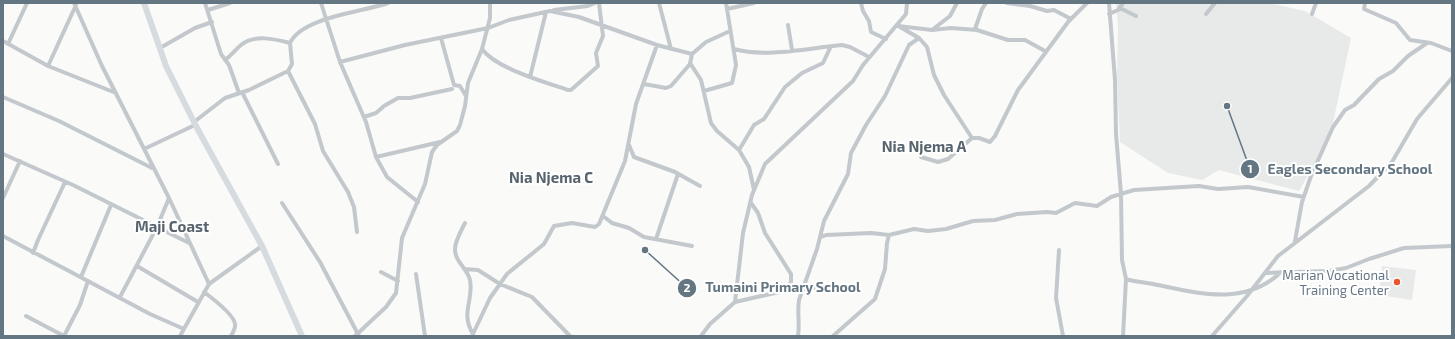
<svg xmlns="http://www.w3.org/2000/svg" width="1455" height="339" viewBox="0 0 1455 339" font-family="'Exo 2',sans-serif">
	<rect width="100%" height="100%" fill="#fafaf8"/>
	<path fill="#e8e9e9" d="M1116,3H1269L1305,11L1351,38L1330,137L1299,191L1219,170L1202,180L1168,173L1120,142L1117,74L1118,27Z
		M1382,266L1416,270L1412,300L1379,295Z"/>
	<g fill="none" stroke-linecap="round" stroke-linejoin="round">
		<path stroke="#c3c8cc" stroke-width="4" d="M74,3L102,66L169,198L209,284
			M205,3L221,54L229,65L239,93
			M321,3L340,62L366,122L376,157L387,177L418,202
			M659,3L671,49
			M726,3L727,9
			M861,3L863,11L869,21L871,32L886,39
			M1007,3L1030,6L1047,11L1054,10L1071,19
			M1109,3L1115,80L1116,134L1121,194L1122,260L1126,279L1123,336
			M1365,3L1364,9L1396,23L1410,40L1431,43L1452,51
			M1120,8L1136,16
			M208,10L230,3
			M554,10L588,6L595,3
			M1109,14L1118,10L1123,3
			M1206,14L1215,3
			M1312,14L1316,3
			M788,25L792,50
			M898,26L932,30L951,28L977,30L1008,40H1025L1045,51
			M900,27L919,38L927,47L934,75L944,95L972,138
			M975,29L982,9L986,3
			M932,30L950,16L957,3
			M441,38L454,85L460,86L466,96
			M3,41L48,66L116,93
			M8,44L27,3
			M160,48L195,28L212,22
			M482,49C495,68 545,82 568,90H571L598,66L596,53L603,36L599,3
			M734,49C766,58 808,48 842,45L850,47L869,57
			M225,60C232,55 235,50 241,45C254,34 275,39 290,43
			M340,62L405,45L488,28L509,20L550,11L579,17L657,45L692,54
			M690,63L701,80L711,123L717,131L739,150L749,167L754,190
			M48,66L76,5
			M288,71L315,124L323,151L348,192L354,207L357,232
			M530,77L546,12
			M644,84L666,88L671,86L690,64L692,54L706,42L730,31
			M704,91L732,83L736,65L727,9L754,3
			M242,92L278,164
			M3,97L59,121L152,168
			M364,117L376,113L384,106L398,98H410L452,89
			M194,122L225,98L249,90L288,71L292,64L290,43C302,17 363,12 388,3
			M629,145L634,157L675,172L700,186
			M144,149L195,125
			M739,150L754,125L764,119L785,87L802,73L823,63L831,46
			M3,154L73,185L189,243
			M376,157L440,142
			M921,157L938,162L948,159L972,138H979L990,142L995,136L1018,90L1068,22L1087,3
			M3,198L20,161
			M282,203L320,262L359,336
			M751,203L758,213L765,233L791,274V282L785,292
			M603,216L612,223L629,228L644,237L692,246
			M465,223C461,231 455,241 455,249C455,262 467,268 470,280C474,301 460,312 473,334
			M3,236L150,314L184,329
			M821,237L826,235L871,233L889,235L914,229L928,231L946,229L973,221L995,220L1017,214L1047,212L1056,213L1075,203L1097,206L1111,197L1134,190L1199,186L1218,189L1248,187L1304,197
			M656,239L678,174
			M1295,241L1302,202L1311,176L1333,127L1345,110L1354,105L1379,79L1393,71L1408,56L1427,43
			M1059,250L1056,298L1063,336
			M33,253L38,240L65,182
			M137,266L198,302
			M464,269L478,270L500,284L532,297L570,336
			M381,272L398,281
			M1266,273L1329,271L1346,268L1369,259L1404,248L1452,246
			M416,274L425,336
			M81,277L111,205
			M1126,279C1135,282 1144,282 1153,284C1197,293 1245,307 1281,272
			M204,292C212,298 234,315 235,324C236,328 233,332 231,336
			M120,297L157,227L169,198
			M735,302L743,233L752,195L765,164L853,81L863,65L906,14L907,3
			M26,316L64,336
			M64,336L80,305L88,281
			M180,336L209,284L262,246
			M355,336L386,307L396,293L402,238L425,184L432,152L437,145L457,131L460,125L465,106L468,83L482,49L490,18V3
			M472,336L490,298L507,274L544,244L554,226L572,223L595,227L599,224L625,161L636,104L657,45
			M701,336L710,324L735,302L779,292L811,288H820L825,291
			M798,336C800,323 797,312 799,300L817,249L824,221L848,174L851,153L866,125L885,96L909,45L919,38
			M833,336L875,299L885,269L887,243L889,235
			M1212,336L1247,296L1278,256L1369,186L1392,162L1417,119L1452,78"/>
		<path stroke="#d6dbdf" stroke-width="6" d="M144,3L166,66L197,128L262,246L302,336"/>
	</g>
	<circle fill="#e4572e" stroke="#fff" stroke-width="1.5" cx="1397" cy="282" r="4"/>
	<g text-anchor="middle" stroke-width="4" stroke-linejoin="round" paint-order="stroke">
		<g font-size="13" fill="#657683" stroke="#fff" text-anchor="end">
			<text x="1389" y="280">Marian Vocational<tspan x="1389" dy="15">Training Center</tspan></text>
		</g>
		<g font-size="15" font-weight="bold" fill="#57646e" stroke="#fff">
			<text x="924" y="152">Nia Njema A</text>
			<text x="551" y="183">Nia Njema C</text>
			<text x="172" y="232">Maji Coast</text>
		</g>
	</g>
	<path fill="none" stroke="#657683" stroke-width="1.5" d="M1227 106L1250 169M645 250L687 288"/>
	<g fill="#657683" stroke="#fff" stroke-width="1.5">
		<circle cx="1227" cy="106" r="4"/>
		<circle cx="645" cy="250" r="4"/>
		<circle cx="1250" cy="169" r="10"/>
		<circle cx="687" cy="288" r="10"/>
	</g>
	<g font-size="12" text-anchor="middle" font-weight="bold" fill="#fff">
		<text x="1250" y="173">1</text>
		<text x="687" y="292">2</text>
	</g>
	<g font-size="14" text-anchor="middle" font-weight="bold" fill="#657683" stroke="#fff" stroke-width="4" stroke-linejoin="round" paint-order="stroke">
		<text x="1350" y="174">Eagles Secondary School</text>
		<text x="783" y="292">Tumaini Primary School</text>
	</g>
	<rect width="1455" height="339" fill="none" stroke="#657683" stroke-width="8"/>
</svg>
